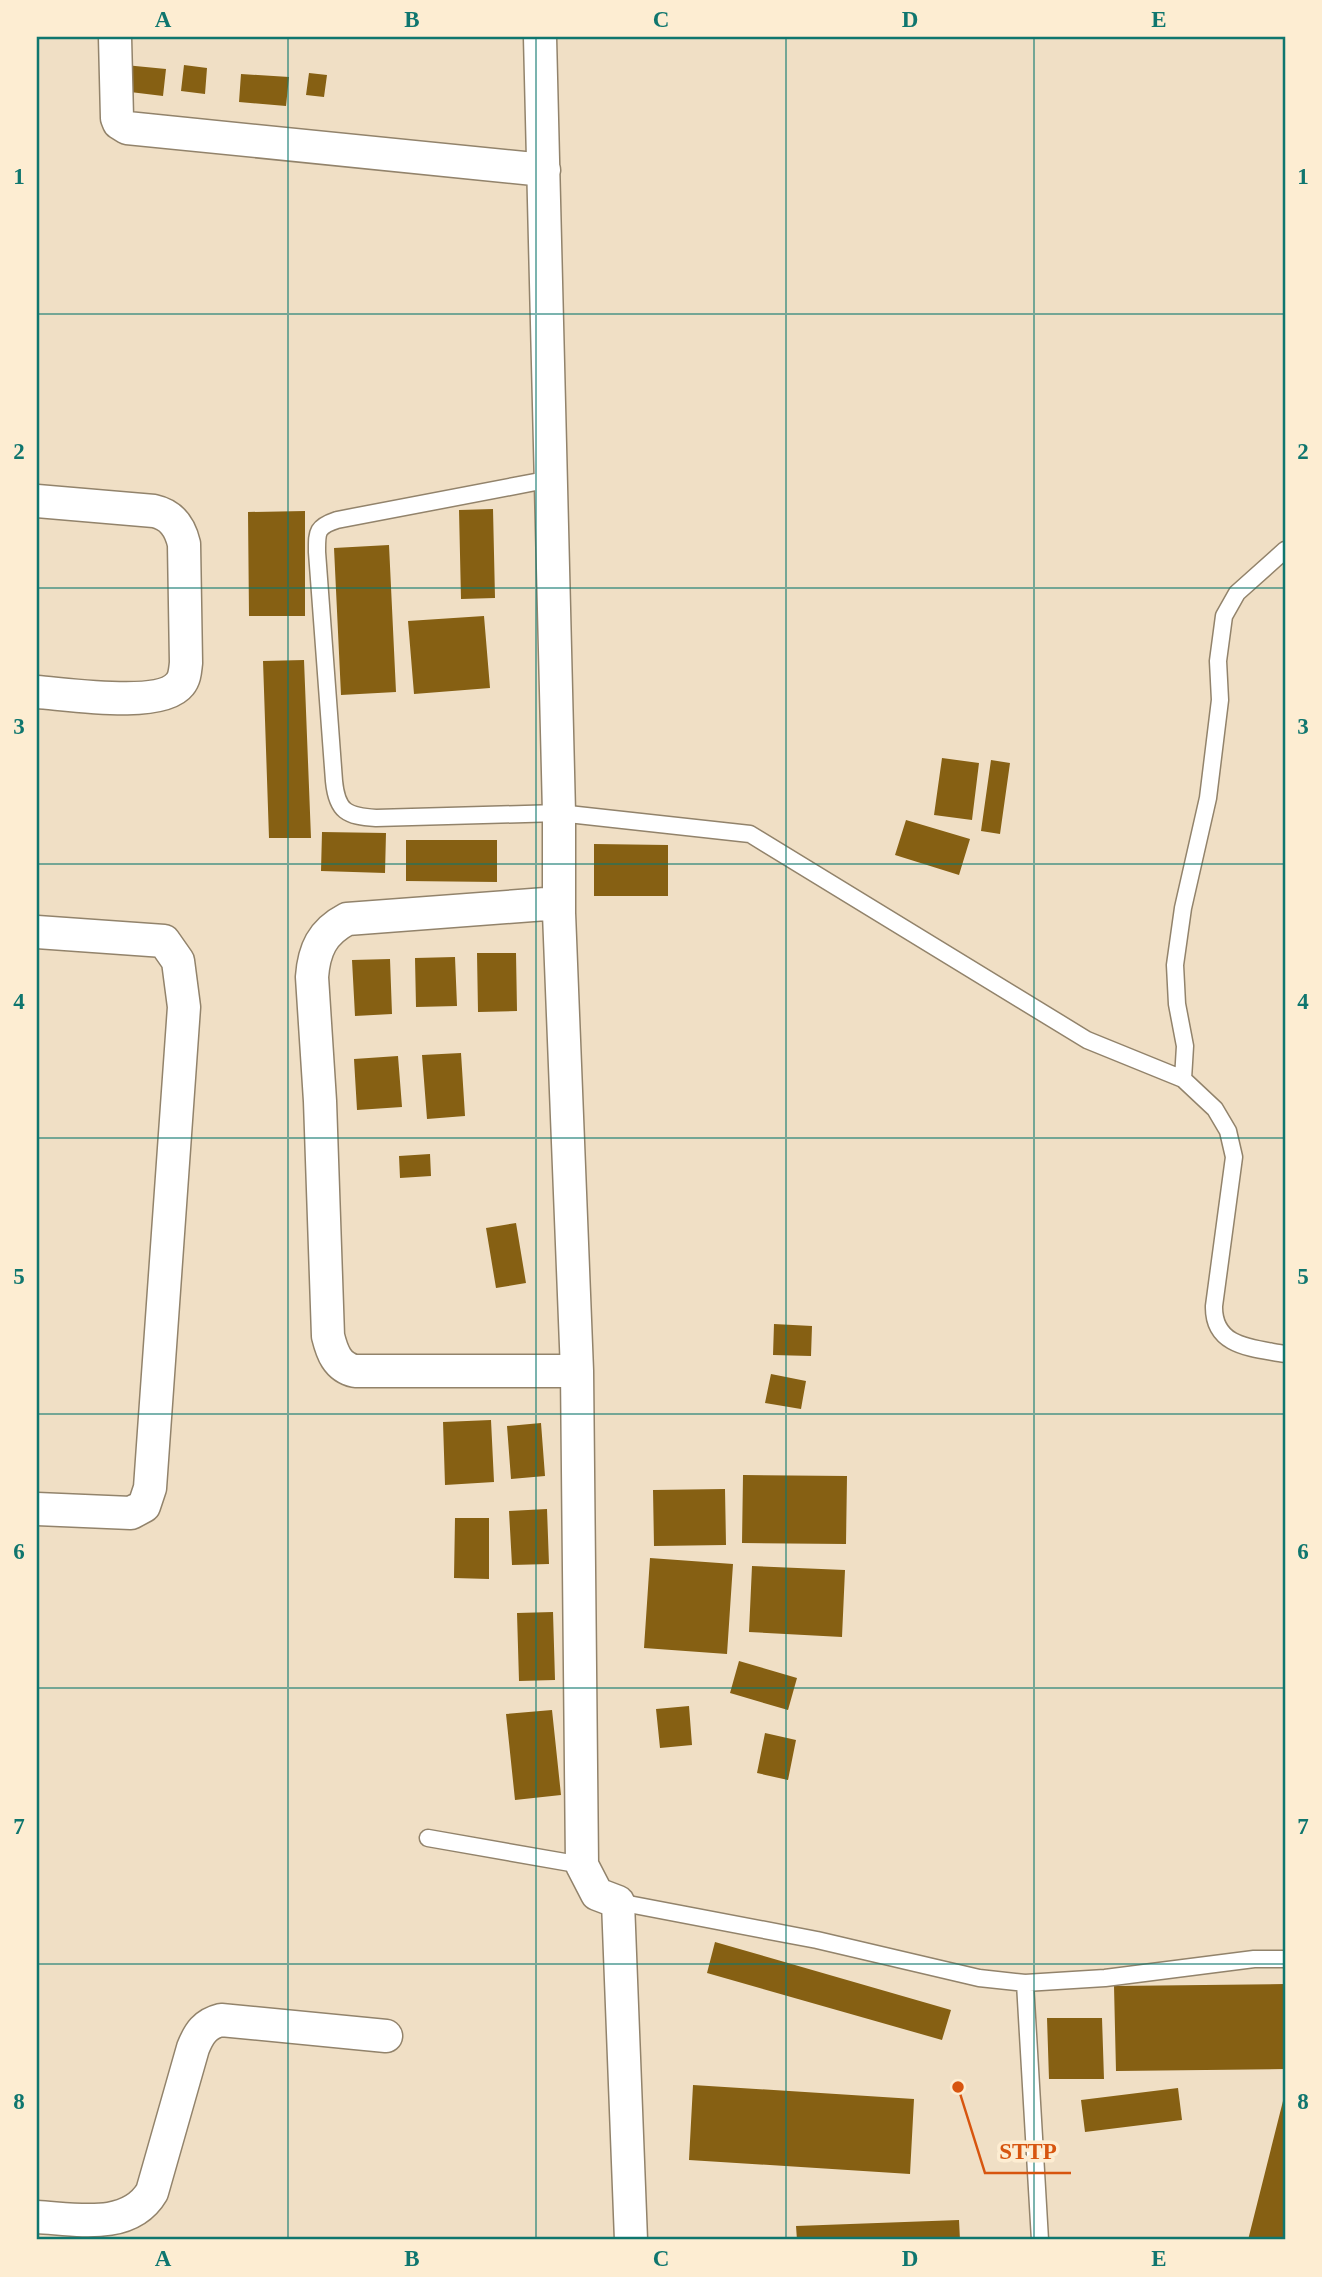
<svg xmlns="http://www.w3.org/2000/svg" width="1322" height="2277" viewBox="0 0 1322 2277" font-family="Georgia,serif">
	<rect width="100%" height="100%" fill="#f0dfc5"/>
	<path fill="#866013" d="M125,65L166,69L163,96L122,91Z
		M184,65L207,68L205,94L181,91Z
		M309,73L327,75L324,97L306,95Z
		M241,74L289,77L286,106L239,102Z
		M493,509L495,598L461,599L459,510Z
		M305,511V616H249L248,512Z
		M389,545L396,692L341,695L334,548Z
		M484,616L490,688L414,694L408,621Z
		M304,660L311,838H269L263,661Z
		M942,758L979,763L972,820L934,815Z
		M991,760L1010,763L1000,834L981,831Z
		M906,820L970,839L959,875L895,855Z
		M322,832L386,833L385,873L321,871Z
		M406,840H497V882L406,881Z
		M594,844L668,845V896H594Z
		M477,953H516L517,1011L478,1012Z
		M455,957L457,1006L416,1007L415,958Z
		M390,959L392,1014L355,1016L352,960Z
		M461,1053L465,1116L427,1119L422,1055Z
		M398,1056L402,1107L357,1110L354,1059Z
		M430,1154L431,1176L400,1178L399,1156Z
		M516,1223L526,1283L496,1288L486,1228Z
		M774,1324L812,1326L811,1356L773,1355Z
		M771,1374L806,1381L801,1409L765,1403Z
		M491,1420L494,1482L445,1485L443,1422Z
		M541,1423L545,1476L511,1479L507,1426Z
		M743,1475L847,1476L846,1544L742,1543Z
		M725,1489L726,1545L654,1546L653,1490Z
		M547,1509L549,1564L512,1565L509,1511Z
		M455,1518H489V1579L454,1578Z
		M650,1558L733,1564L727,1654L644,1648Z
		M752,1566L845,1570L842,1637L749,1632Z
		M553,1612L555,1680L519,1681L517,1613Z
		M739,1661L797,1678L788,1710L730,1693Z
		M689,1706L692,1745L660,1748L656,1709Z
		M552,1710L561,1795L515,1800L506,1714Z
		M765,1733L796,1740L788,1780L757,1773Z
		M715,1942L951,2010L942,2040L707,1973Z
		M1285,1984V2069L1116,2071L1114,1986Z
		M1047,2018H1102L1104,2079H1049Z
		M693,2085L914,2099L910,2174L689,2160Z
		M1178,2088L1182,2120L1085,2132L1081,2100Z
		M1284,2097L1285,2240H1248Z
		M959,2220L960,2240H797L796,2226Z"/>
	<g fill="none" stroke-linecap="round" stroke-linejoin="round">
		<defs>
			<path id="lane" d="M551,479L337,520C316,527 317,532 317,552L334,781C337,812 347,816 376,818L559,813L750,834L1087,1040L1183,1079L1215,1109L1228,1131L1234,1157L1214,1306C1213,1348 1254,1348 1285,1354
				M1183,1079L1185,1046L1177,1004L1175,965L1183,908L1208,798L1220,700L1218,661L1224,616L1237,593L1285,550
				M428,1838L582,1865
				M618,1902L817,1940L979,1978L1025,1983L1105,1978L1254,1959H1285
				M1025,1983L1040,2240"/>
			<path id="street" d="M115,37L117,118L119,123L127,128L544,170
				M540,37L559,813V913L577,1371L582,1865L597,1894L618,1902L631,2240
				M37,501L154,511C172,515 180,527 184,544L186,663C185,671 185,678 180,684C161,709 67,694 37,692
				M559,903L347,919C322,932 314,950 312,977L320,1101L328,1336C332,1352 337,1367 355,1371H577
				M37,932L164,941L178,961L184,1007L150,1488L144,1506L131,1513L37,1509
				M37,2217C75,2219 129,2231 152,2192L193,2048C199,2033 205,2024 221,2020L386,2036"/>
		</defs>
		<use href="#lane" stroke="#92836b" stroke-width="19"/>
		<use href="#street" stroke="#92836b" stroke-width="35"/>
		<use href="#lane" stroke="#fff" stroke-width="16"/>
		<use href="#street" stroke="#fff" stroke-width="32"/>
	</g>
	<path fill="none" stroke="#0f766e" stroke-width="2" stroke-opacity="0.55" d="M288,37V2240M536,37V2240M786,37V2240M1034,37V2240M37,314H1285M37,588H1285M37,864H1285M37,1138H1285M37,1414H1285M37,1688H1285M37,1964H1285"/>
	<path fill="none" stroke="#d7550f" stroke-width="2.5" d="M958 2087L985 2173H1071"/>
	<circle fill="#d7550f" stroke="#fdedd2" stroke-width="2.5" cx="958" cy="2087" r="7"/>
	<g font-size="23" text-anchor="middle" font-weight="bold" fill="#d7550f" stroke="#fdedd2" stroke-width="7" stroke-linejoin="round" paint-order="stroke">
		<text x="1028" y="2159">STTP</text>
	</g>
	<rect width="1322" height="2277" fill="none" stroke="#fdedd2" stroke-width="77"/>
	<rect x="38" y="38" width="1246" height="2200" fill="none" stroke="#0f766e" stroke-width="2.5"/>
	<g font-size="23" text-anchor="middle" font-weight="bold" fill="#0f766e">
		<text x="163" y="27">A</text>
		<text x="412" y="27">B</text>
		<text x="661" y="27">C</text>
		<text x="910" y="27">D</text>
		<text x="1159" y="27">E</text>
		<text x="19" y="184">1</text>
		<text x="1303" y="184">1</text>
		<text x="19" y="459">2</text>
		<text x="1303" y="459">2</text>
		<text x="19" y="734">3</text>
		<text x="1303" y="734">3</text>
		<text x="19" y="1009">4</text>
		<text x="1303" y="1009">4</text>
		<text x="19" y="1284">5</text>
		<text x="1303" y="1284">5</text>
		<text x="19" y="1559">6</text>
		<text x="1303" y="1559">6</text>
		<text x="19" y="1834">7</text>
		<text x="1303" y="1834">7</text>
		<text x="19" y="2109">8</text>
		<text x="1303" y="2109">8</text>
		<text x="163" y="2266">A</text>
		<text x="412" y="2266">B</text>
		<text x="661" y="2266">C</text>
		<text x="910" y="2266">D</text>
		<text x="1159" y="2266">E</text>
	</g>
</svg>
